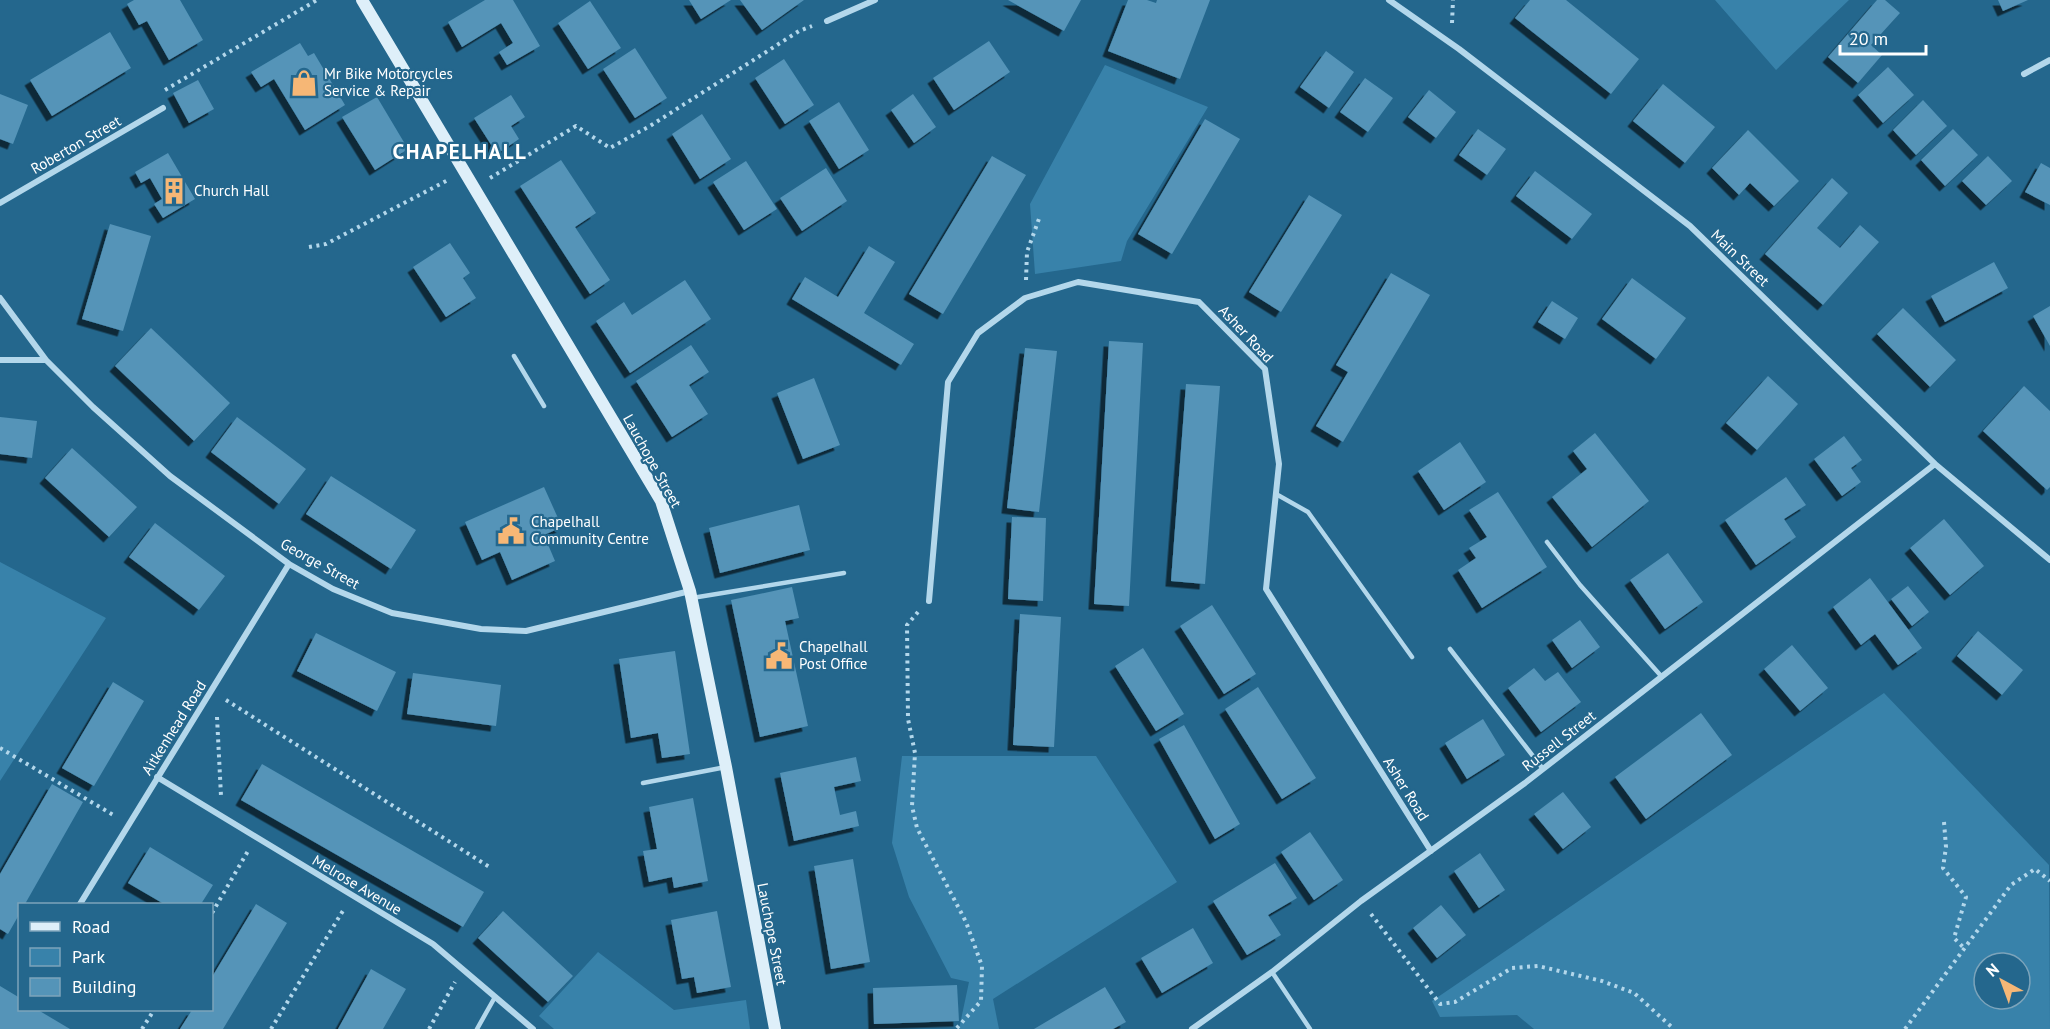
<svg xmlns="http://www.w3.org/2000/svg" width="2050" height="1029" viewBox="0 0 2050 1029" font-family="'PT Sans',sans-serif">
	<defs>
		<filter id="shadow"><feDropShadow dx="-5.5" dy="5.5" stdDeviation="0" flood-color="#0009"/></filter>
	</defs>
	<rect width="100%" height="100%" fill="#24678d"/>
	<path fill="#3882aa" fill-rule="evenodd" d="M1715,0H1849L1776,70Z
		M1105,65L1208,107L1127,241L1121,261L1035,274L1030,204Z
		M0,562L106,618L0,781Z
		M1884,693L2049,865L2050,1029H1534L1517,1015L1440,1017L1432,1001ZM1984,963H2020V999H1984Z
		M902,756H1096L1177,882L993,999L999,1029H959L969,982L951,978L909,897L892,843Z
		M598,952L674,1010L746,1000L750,1029H554L539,1016Z"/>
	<path fill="#5494b8" filter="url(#shadow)" d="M134,0H180L203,40L169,60L147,21L139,25L127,4Z
		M485,0H513L540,46L507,65L499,52L513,43L501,23L462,47L448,22Z
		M689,0H731L701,19Z
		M740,0H804L762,30Z
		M1008,0H1081L1064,31Z
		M1128,0H1147L1156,3L1157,0H1210L1180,79L1108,51Z
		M1530,0H1566L1639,59L1611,94L1515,18Z
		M1877,0H1885L1900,13L1871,45L1882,55L1858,83L1828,57Z
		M1998,0H2028L2003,11Z
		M590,1L621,48L588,69L558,23Z
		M110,32L131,68L52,116L30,80Z
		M989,41L1010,72L954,110L933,78Z
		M300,43L308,56L314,53L345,105L305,130L274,79L261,87L251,72Z
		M635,48L667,98L635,118L603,69Z
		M1326,51L1354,72L1329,108L1300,87Z
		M784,59L814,105L785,124L755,78Z
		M1888,67L1914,95L1883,123L1858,95Z
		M1365,78L1393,98L1368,132L1340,112Z
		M198,80L214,109L189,123L173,93Z
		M1663,84L1715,127L1685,163L1633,121Z
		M1429,90L1456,112L1436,138L1408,117Z
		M0,94L28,105L13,144L0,139Z
		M913,94L936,127L914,143L891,110Z
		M511,95L525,117L511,126L519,139L497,154L474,118Z
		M377,97L408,149L375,170L342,117Z
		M1923,100L1947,126L1916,155L1893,130Z
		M839,102L869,150L839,169L809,121Z
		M702,114L731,159L700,179L672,134Z
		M1205,119L1240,139L1172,254L1138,234Z
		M1478,129L1506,149L1487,175L1459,155Z
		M1953,129L1978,155L1945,186L1921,160Z
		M1748,130L1799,181L1774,206L1750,183L1739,195L1712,168Z
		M168,153L195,199L163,218L154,204L162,199L150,178L141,183L135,172Z
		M992,156L1026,175L943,314L909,294Z
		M1988,156L2012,181L1986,205L1962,181Z
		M561,160L596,213L575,227L610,280L590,294L520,186Z
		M746,161L777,209L744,230L713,182Z
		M2041,163L2050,168V205L2025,192Z
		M826,168L847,201L802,231L780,198Z
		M1535,171L1592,214L1572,239L1516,196Z
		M1832,178L1848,193L1817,228L1840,248L1860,225L1879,242L1823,305L1765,254Z
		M1309,195L1342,215L1281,312L1249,292Z
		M110,224L151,236L123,331L82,319Z
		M450,243L470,273L463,278L476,298L446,317L413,267Z
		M869,246L895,262L864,313L914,344L901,365L792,299L805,277L838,297Z
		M1994,262L2008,288L1945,322L1931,296Z
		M1391,273L1430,295L1343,442L1316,426L1348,372L1336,365Z
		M1632,278L1686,318L1656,359L1602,319Z
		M685,280L711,319L630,373L596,321L624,302L632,315Z
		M1552,301L1578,318L1565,339L1538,322Z
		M2050,306V346L2033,316Z
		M1903,308L1956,360L1930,387L1877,334Z
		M151,328L230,403L194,441L115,366Z
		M1109,341L1143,343L1129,606L1094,604Z
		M691,345L709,372L689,385L708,414L672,437L636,381Z
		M1025,348L1057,351L1039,512L1007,508Z
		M1768,376L1798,404L1757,450L1726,423Z
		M814,378L840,445L803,459L777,393Z
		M1186,384L1220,386L1205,584L1171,581Z
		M2024,386L2050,411V487L2047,490L1983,431Z
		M0,417L37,421L32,458L0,454Z
		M237,417L306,469L279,504L211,452Z
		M1595,433L1649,501L1592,547L1552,497L1587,469L1573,451Z
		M1844,436L1862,460L1851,468L1861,482L1842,496L1814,459Z
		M1460,442L1486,482L1444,510L1418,471Z
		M72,448L137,507L109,537L45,478Z
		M331,476L416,530L391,569L306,514Z
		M1786,477L1806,505L1784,519L1796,537L1756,565L1725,520Z
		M544,487L562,527L544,535L555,561L512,580L500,552L482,560L465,522Z
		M1498,492L1547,567L1482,608L1458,570L1476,558L1469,548L1487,537L1469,510Z
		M799,505L810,550L720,573L709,528Z
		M1012,517L1046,518L1043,601L1008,599Z
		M1944,519L1984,566L1950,595L1910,548Z
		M155,523L225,576L199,610L129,557Z
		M1668,553L1703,602L1665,629L1630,580Z
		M1870,578L1922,648L1898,665L1875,634L1861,645L1833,607Z
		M1908,586L1929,612L1912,626L1891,599Z
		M792,587L799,618L785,621L808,726L760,737L731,600Z
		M1212,605L1256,674L1224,694L1180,626Z
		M1020,614L1061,617L1054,747L1013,745Z
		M1580,620L1600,647L1572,668L1552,640Z
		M1978,631L2023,670L2002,695L1957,656Z
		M316,633L396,672L377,711L297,671Z
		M1792,645L1828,688L1800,711L1764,669Z
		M1143,648L1184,714L1156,731L1115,666Z
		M675,651L690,754L662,758L658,733L631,738L619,659Z
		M1534,668L1545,681L1558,672L1581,702L1541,732L1508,688Z
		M413,673L501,685L496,726L407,714Z
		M113,682L144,701L94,786L62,768Z
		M1258,687L1316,778L1282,799L1225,709Z
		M1701,713L1732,755L1646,819L1615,777Z
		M1483,719L1505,755L1467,779L1445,743Z
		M1184,725L1240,824L1215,839L1159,739Z
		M856,757L861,781L834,787L840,815L856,811L859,826L794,841L780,773Z
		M262,764L484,892L463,927L241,800Z
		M52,784L83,802L25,904H20V913L8,934L0,929V874Z
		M1563,792L1591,827L1563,849L1534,814Z
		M693,798L708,881L674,888L672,877L649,882L643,851L657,849L649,807Z
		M1310,832L1343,880L1314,900L1281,852Z
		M150,847L213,885L201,904H164L128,883Z
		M1480,853L1505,890L1479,908L1454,871Z
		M853,859L870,962L831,969L814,866Z
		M1275,863L1297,898L1268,915L1281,935L1247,955L1213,901Z
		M256,904L287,923L223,1029H180L192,1010H212V977Z
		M1441,905L1466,935L1437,958L1413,928Z
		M503,911L573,976L548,1002L478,938Z
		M717,911L731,987L697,993L694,977L682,979L671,920Z
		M1193,928L1213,963L1162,993L1141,958Z
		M371,969L406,989L383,1029H338Z
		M957,985L959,1021L874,1024L873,988Z
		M0,986L20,998V1010H38L70,1029H0Z
		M1105,987L1126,1022L1113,1029H1034Z"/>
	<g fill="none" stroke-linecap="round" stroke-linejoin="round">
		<path stroke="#b3d7eb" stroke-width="4" stroke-dasharray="3 4.5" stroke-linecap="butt" d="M1452,23L1453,0
			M165,90L317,0
			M490,178L576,126L610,148L650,126L799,31L812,26
			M309,247L326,244L448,180
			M1026,280L1027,252L1040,216
			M918,612L907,625L908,719L915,753L912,806L917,828L966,922L982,966L981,1001L956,1029
			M226,700L491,868
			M217,717L221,796
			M0,748L115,816
			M1944,822L1946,847L1943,868L1966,897L1954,938L1964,948
			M212,913L248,851
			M1371,914L1440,1004L1455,1002L1512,968L1538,966L1602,981L1634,993L1674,1029
			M142,1029L154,1010
			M271,1029L344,909
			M429,1029L455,982
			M1905,1029L2011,885L2035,869L2050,881"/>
		<path stroke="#b3d7eb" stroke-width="4.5" d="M514,356L544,406
			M1276,494L1308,512L1412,657
			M1547,542L1580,585L1662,677
			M692,598L844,573
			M1450,649L1543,769
			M643,783L726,767
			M1272,972L1310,1029
			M477,1029L495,997"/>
		<path stroke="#b3d7eb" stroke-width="6" d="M1389,0L1459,49L1690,226L1935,464L2050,560
			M827,21L875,0
			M2024,74L2050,60
			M0,203L163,108
			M0,298L46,360
			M0,360H46L93,407L170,476L289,564L333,589L392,613L481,629L526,631L690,591
			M929,601L948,382L978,333L1025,298L1078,282L1199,302L1265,369L1279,464L1266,589L1431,851
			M157,777L433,944L533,1029
			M80,904L289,564
			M1192,1029L1272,972L1361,901L1525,783L1935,464"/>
		<path stroke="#deeff9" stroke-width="12" d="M362,0L661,501L690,591L726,767L775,1029"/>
	</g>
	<defs>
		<symbol id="shop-bare" viewBox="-9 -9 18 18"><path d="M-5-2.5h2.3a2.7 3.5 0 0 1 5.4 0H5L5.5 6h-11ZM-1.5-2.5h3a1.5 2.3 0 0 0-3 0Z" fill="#f6b776" stroke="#24678d" stroke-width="2.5" paint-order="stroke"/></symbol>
		<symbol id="building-bare" viewBox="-9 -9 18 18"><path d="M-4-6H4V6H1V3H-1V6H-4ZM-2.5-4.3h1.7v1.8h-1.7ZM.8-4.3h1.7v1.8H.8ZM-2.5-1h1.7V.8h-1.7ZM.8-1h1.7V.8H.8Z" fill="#f6b776" stroke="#24678d" stroke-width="2.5" paint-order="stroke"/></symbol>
		<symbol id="civic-bare" viewBox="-9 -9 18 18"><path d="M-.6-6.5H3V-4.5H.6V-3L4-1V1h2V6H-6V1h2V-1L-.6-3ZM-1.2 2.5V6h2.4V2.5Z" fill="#f6b776" stroke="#24678d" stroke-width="2.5" paint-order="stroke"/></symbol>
	</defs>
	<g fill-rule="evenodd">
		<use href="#shop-bare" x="285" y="64" width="38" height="38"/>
		<use href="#building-bare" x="155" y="172" width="38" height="38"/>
		<use href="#civic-bare" x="492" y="512" width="38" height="38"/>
		<use href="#civic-bare" x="760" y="637" width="38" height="38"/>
	</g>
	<g text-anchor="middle" stroke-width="4.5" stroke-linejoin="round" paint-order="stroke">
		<g font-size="15" fill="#fff" stroke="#24678d" text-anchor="start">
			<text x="324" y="79">Mr Bike Motorcycles<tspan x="324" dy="17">Service &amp; Repair</tspan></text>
			<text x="194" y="196">Church Hall</text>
			<text x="531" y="527">Chapelhall<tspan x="531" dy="17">Community Centre</tspan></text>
			<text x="799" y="652">Chapelhall<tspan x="799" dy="17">Post Office</tspan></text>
		</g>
		<g font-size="15" fill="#fff" stroke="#24678d">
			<text transform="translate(76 145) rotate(-30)" y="5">Roberton Street</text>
			<text transform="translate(1740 258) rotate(44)" y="5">Main Street</text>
			<text transform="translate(1246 334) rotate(47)" y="5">Asher Road</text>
			<text transform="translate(652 461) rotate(61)" y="5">Lauchope Street</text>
			<text transform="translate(320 564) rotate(29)" y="5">George Street</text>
			<text transform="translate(174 728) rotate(-58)" y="5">Aitkenhead Road</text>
			<text transform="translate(1559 741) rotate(-38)" y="5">Russell Street</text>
			<text transform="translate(1406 789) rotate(58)" y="5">Asher Road</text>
			<text transform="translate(357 885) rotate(31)" y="5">Melrose Avenue</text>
			<text transform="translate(772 934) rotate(79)" y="5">Lauchope Street</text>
		</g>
		<g font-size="21" font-weight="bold" letter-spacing="1.5" fill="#fff" stroke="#24678d">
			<text x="460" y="159">CHAPELHALL</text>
		</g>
	</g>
	<rect x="18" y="903" width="195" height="108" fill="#24678d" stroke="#7ca4bb" stroke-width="1.5"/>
	<rect x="30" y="922" width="30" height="9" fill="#deeff9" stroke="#7ca4bb" stroke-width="1.5"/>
	<text x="72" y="933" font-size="18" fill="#ffffff">Road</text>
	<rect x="30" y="948" width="30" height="18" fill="#3882aa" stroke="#7ca4bb" stroke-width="1.5"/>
	<text x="72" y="963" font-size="18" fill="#ffffff">Park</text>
	<rect x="30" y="978" width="30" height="18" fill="#5494b8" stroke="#7ca4bb" stroke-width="1.5"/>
	<text x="72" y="993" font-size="18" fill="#ffffff">Building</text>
	<g transform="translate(2002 981) rotate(319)"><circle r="28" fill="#24678d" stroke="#7ca4bb" stroke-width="1.5"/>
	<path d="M0-4.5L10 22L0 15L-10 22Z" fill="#f6b776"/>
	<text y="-9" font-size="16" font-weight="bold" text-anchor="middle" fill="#ffffff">N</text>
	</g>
	<path d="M1840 45v9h86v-9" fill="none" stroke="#ffffff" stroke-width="3"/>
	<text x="1849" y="45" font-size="18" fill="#ffffff" stroke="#24678d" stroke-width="4.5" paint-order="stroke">20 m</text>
</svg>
